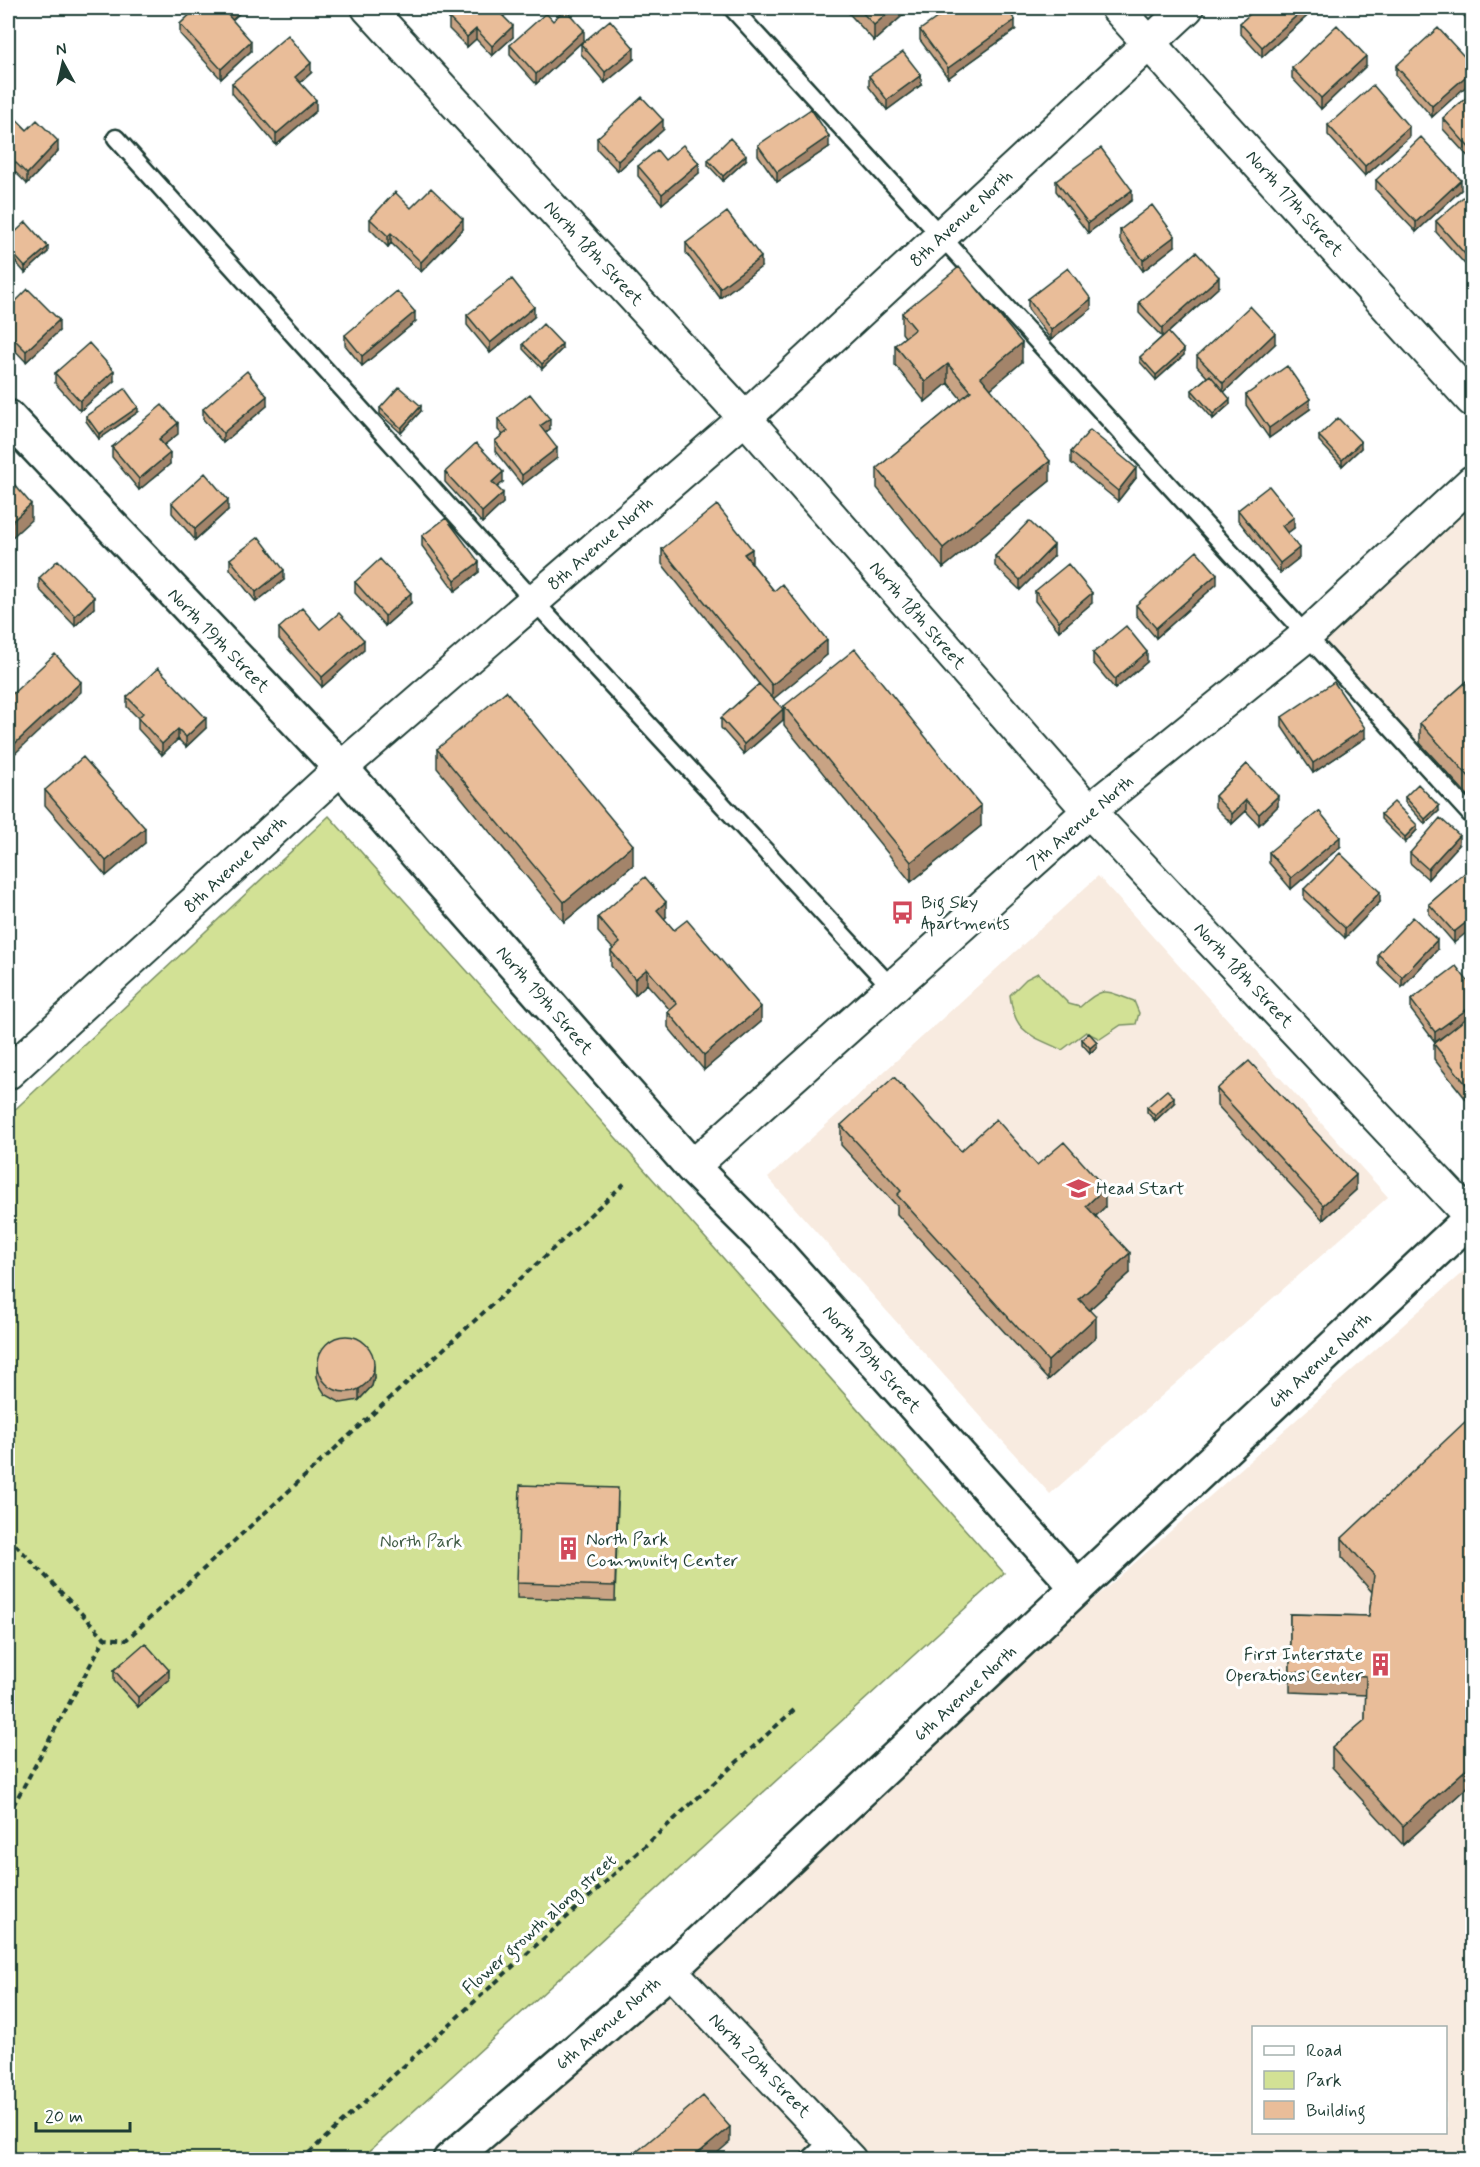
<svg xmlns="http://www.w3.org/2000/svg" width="1480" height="2167" viewBox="0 0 1480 2167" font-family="Mynerve,sans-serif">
	<rect width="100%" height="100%" fill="#fff"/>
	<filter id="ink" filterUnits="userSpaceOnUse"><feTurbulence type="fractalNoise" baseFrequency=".0167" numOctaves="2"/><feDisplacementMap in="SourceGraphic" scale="12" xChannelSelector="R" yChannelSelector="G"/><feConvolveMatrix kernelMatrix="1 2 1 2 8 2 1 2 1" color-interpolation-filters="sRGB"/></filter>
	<g filter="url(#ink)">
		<path fill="#f8ebe0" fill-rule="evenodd" d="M1472,482V816L1307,635Z
			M1098,876L1388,1197L1050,1494L768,1178Z
			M1472,1262V2159L461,2160L1464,1271ZM1254,2028H1446V2132H1254Z"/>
		<path fill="#d2e195" stroke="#788f64" stroke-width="1.5" d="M329,816L1004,1573L361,2159L8,2160V1116Z
			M1038,973L1069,1004L1080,1007C1104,985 1105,991 1134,1001L1139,1013L1136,1024L1121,1025L1100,1039L1086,1032L1062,1050C1030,1035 1014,1033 1010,995L1026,979Z"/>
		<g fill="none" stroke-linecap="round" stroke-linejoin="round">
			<defs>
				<path id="lane" d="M732,8L1472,816
					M1470,8L1472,10
					M116,138L534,601L892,988
					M809,2160L831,2139"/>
				<path id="street" d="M368,8L745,418L1089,811L1472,1218
					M1117,8L1472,400
					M8,1073L341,768L745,418L1187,8
					M692,1167L1089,811L1307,635L1472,482
					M670,1970L850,2160"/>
				<path id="secondary" d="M8,417L341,768L692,1167L772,1247L1077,1587"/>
				<path id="primary" d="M450,2160L670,1970L1472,1217"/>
			</defs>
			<use href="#lane" stroke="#1f3d34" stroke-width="21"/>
			<use href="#street" stroke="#1f3d34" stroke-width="36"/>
			<use href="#secondary" stroke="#1f3d34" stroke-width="38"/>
			<use href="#primary" stroke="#1f3d34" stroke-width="38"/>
			<path stroke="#1f3d34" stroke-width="4" stroke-dasharray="6 4.5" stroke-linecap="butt" d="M8,1537L105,1638
				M8,1815L105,1638L126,1640L626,1182
				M301,2160L796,1708"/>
			<use href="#lane" stroke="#fff" stroke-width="16"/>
			<use href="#street" stroke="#fff" stroke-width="32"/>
			<use href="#secondary" stroke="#fff" stroke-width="33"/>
			<use href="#primary" stroke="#fff" stroke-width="33"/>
		</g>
		<path fill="#c8a384" stroke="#1f3d34" stroke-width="1.5" d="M197,8H245L232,20L251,51L221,79L180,34V24Z
			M449,8H513L503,16L513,37L492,56L476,39L467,47L449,29V18L454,13Z
			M844,8H911L874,41Z
			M1257,8H1316L1262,57L1240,33V23Z
			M553,21L584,40L536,84L510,55V45Z
			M920,30H1015L948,78L920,40Z
			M581,44L634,59L605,83L581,54Z
			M1366,66L1321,109L1292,78V68Z
			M1396,66H1473V80L1432,117L1396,76Z
			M311,73L300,83L316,111L276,145L232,93V83Z
			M869,76L921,85L887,110L869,87Z
			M1473,92V162L1443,129V118Z
			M8,111L27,130L58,151L27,184L8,165Z
			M1328,125L1409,137L1365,176L1328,135Z
			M663,130L618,171L597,149V138Z
			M758,145L829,147L777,182L758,155Z
			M665,160L699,173L662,204L638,176V166Z
			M708,160H746L723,181L708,165Z
			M1376,180L1461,190L1416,232L1376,190Z
			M1056,181L1132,200L1088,233L1056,191Z
			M1473,194L1472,272L1436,232V221Z
			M411,208L463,229L421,272L391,243L388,247L370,229V219Z
			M1120,230L1175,246L1143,271L1120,240Z
			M8,239L48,252L25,273L8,253Z
			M686,243L761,267L720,298L686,253Z
			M1219,287L1168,333L1184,355L1156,380L1140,362V357L1162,337L1139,313V302Z
			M1028,299L1091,309L1051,340L1028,309Z
			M8,309L59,331L26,362L8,343Z
			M902,313L1022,362L990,389L1050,481L943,568L877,488V468L961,399L948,383L925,402L895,365V345L905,337L902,333Z
			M467,315L534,317L490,353L467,325Z
			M415,322L362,366L345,345V335Z
			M523,344L562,349L542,369L523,349Z
			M1275,344L1224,392L1230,404L1213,419L1192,395V390L1207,377L1197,366V356Z
			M55,373L114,381L80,411L55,383Z
			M1246,395L1310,409L1269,438L1246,405Z
			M267,406L223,443L203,419V409Z
			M380,408L421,411L401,433L380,414Z
			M138,412L99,439L86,421V416Z
			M498,419L550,429L545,433L557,458L522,485L495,451V441L503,435L498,430Z
			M178,434L164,445L170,464L139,490L112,457V447Z
			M1319,436L1361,448L1342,466L1319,441Z
			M1071,452L1136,478L1118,501L1071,463Z
			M445,472L503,482L497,487L503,503L482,523L445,482Z
			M172,503L228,510L195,540L172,513Z
			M1238,510L1294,528L1287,533L1299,558L1280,573L1238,520Z
			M422,536L479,572L455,591L422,546Z
			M662,549L752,564L827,655L773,699L783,720L744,754L721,728V718L759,684L662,564Z
			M995,556H1054L1020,590L995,566Z
			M230,559L284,580L256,602L230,569Z
			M39,578L94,608L75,626L39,589Z
			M355,582L411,603L385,626L355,593Z
			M1217,584L1156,638L1136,615V605Z
			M1035,591L1092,603L1059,631L1035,601Z
			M279,628L320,629L364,650L322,687L279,639Z
			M1093,653L1147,662L1115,689L1093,663Z
			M1473,676V801L1420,743V723Z
			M127,697L206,728L186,747L178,739L162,755L138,729V718L127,707Z
			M784,706L981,826L911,882L784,725Z
			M1282,717L1365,738L1313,773L1282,727Z
			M437,749L633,865L564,922L437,768Z
			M1247,764L1278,806L1259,825L1246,811L1232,824L1215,807V796Z
			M45,790L145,843L106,876L45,805Z
			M1405,797L1439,811L1425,824L1405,802Z
			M1381,814L1417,830L1405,843L1381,819Z
			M1459,845L1428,879L1410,863V853Z
			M1340,847L1291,889L1269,863V852Z
			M1473,866L1454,943L1429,914V904Z
			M1304,889L1380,902L1345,938L1304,899Z
			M598,917H666L664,919L674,930L761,1022L704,1070L668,1027V1012L670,1010L647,984L635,995L611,966V951L613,949L598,932Z
			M1437,950L1402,987L1378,964V954Z
			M1473,988V1108L1434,1059V1044L1435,1042L1411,1010V1000Z
			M1082,1039L1097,1047L1090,1053L1082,1044Z
			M1217,1089L1356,1190L1323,1220L1217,1105Z
			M1174,1103L1155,1121L1147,1112V1107Z
			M841,1125L961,1151L1037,1165L1105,1207L1096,1216L1130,1273L1089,1310L1096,1337L1048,1380L897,1214V1206L841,1145Z
			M317,1367L374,1377L372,1386L359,1400L341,1403L325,1394L320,1386L317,1377Z
			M1473,1426V1782L1403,1845L1332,1767V1748L1365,1720L1366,1695L1290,1692V1614L1369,1616L1372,1592L1342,1558V1538Z
			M618,1503L615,1601L517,1598V1583Z
			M114,1670L169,1680L138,1707L114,1681Z"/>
		<path fill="#a3846b" stroke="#1f3d34" stroke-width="1.5" d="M234,8H245L227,25V14Z
			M502,8H513L498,21V11Z
			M894,8H911L874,41V25Z
			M1305,8H1316L1262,57V47Z
			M1015,20V30L948,78V68Z
			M513,26V37L492,56V46Z
			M476,29V39L467,47V37Z
			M584,30V40L536,84V74Z
			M251,41V51L221,79V69Z
			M634,48V59L605,83V72Z
			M1366,56V66L1321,109V98Z
			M311,63V73L295,87V77Z
			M1473,70V80L1432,117V106Z
			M921,75V85L887,110V100Z
			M316,100V111L276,145V134Z
			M663,120V130L618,171V161Z
			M1409,127V137L1365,176V166Z
			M829,136V147L777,182V172Z
			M58,141V151L27,184V174Z
			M746,155V160L723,181V176Z
			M699,163V173L662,204V194Z
			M1461,180V190L1416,232V222Z
			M1132,190V200L1088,233V223Z
			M463,219V229L421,272V262Z
			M391,233V243L388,247V236Z
			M1175,236V246L1143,271V260Z
			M48,247V252L25,273V267Z
			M761,257V267L720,298V288Z
			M11,261V266L8,269V264Z
			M1219,277V287L1162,338V328Z
			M1091,299V309L1051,340V330Z
			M534,307V317L490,353V343Z
			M415,312V322L362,366V356Z
			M59,320V331L26,362V351Z
			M1275,333V344L1223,393V383Z
			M1022,343V362L981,397V377Z
			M562,344V349L542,369V364Z
			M1184,350V355L1156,380V375Z
			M948,364V383L925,402V382Z
			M114,371V381L80,411V401Z
			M267,396V406L223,443V433Z
			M1230,399V404L1213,419V414Z
			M1310,399V409L1269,438V428Z
			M421,406V411L401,433V428Z
			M138,407V412L99,439V434Z
			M550,419V429L540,437V426Z
			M178,423V434L159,449V439Z
			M1361,442V448L1342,466V460Z
			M557,448V458L522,485V475Z
			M170,453V464L139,490V479Z
			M1050,461V481L943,568V548Z
			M1136,468V478L1118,501V491Z
			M503,472V482L492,492V482Z
			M503,493V503L482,523V512Z
			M228,500V510L195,540V529Z
			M31,504V520L8,541V525Z
			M1294,517V528L1282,537V526Z
			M1054,545V556L1020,590V580Z
			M1299,548V558L1280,573V563Z
			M752,549V564L744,554Z
			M479,562V572L455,591V580Z
			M284,570V580L256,602V592Z
			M1217,574V584L1156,638V628Z
			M411,593V603L385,626V616Z
			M1092,593V603L1059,631V621Z
			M94,597V608L75,626V616Z
			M364,640V650L322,687V677Z
			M827,640V655L772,700V685Z
			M1147,652V662L1115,689V679Z
			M81,682V692L8,760V750Z
			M783,709V720L744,754V744Z
			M206,718V728L186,747V737Z
			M1365,728V738L1313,773V763Z
			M178,729V739L162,755V744Z
			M1278,796V806L1259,825V814Z
			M1246,800V811L1232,824V814Z
			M981,806V826L911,882V862Z
			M1439,806V811L1425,824V819Z
			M1417,825V830L1405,843V837Z
			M145,828V843L106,876V861Z
			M1459,835V845L1428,879V869Z
			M1340,837V847L1291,889V878Z
			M633,845V865L564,922V902Z
			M1380,892V902L1345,938V928Z
			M666,902V917L657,925V910Z
			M1473,917V927L1454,943V932Z
			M1437,940V950L1402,987V977Z
			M647,969V984L635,995V979Z
			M1473,1005V1015L1435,1042V1032Z
			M761,1007V1022L704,1070V1055Z
			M1097,1042V1047L1090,1053V1048Z
			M1174,1097V1103L1155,1121V1116Z
			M1356,1175V1190L1323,1220V1205Z
			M1105,1188V1207L1086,1225V1206Z
			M1130,1253V1273L1079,1319V1299Z
			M1096,1317V1337L1048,1380V1361Z
			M374,1367V1377L372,1386L359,1400V1389Z
			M169,1670V1680L138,1707V1697Z
			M10,1731V1741L8,1757V1747Z
			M1473,1763V1782L1403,1845V1826Z
			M730,2127V2142L709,2160H696V2155Z"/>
		<path fill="#e9bd99" stroke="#1f3d34" stroke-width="1.5" d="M197,8H234L227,14L251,41L221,69L180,24Z
			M459,8H502L498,11L513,26L492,46L476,29L467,37L449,18L459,9Z
			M858,8H894L874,25Z
			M951,8H1006L1015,20L948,68L920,30Z
			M1257,8H1305L1262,47L1240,23Z
			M565,9L584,30L536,74L510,45L546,13L553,21Z
			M610,20L634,48L605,72L581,44Z
			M1337,25L1366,56L1321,98L1292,68Z
			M1438,28L1473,66V70L1432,106L1396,66Z
			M288,35L311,63L295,77L316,100L276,134L232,83Z
			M903,52L921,75L887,100L869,76Z
			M1373,85L1409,127L1365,166L1328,125Z
			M1473,92V152L1443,118Z
			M642,97L663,120L618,161L597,138Z
			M811,109L829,136L777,172L758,145Z
			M8,111L27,130L37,120L58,141L27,174L8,155Z
			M1421,137L1461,180L1416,222L1376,180Z
			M730,138L746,155L723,176L708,160Z
			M683,145L699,163L662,194L638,166L657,150L665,160Z
			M1101,148L1132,190L1088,223L1056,181Z
			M431,188L463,219L421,262L391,233L388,236L370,219L395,192L411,208Z
			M1470,191L1473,194L1472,262L1436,221Z
			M1152,205L1175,236L1143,260L1120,230Z
			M727,212L761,257L720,288L686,243Z
			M26,222L48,247L25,267L8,248V239Z
			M1196,252L1219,277L1162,328L1139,302Z
			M8,257L11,261L8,264Z
			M959,267L1022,343L981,377L1050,461L943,548L877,468L971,391L948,364L925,382L895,345L915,329L902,313Z
			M1068,268L1091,299L1051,330L1028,299Z
			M512,279L534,307L490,343L467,315Z
			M28,289L59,320L26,351L8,333V309Z
			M397,291L415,312L362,356L345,335Z
			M1250,306L1275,333L1223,383L1197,356Z
			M543,324L562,344L542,364L523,344Z
			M1168,332L1184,350L1156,375L1140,357Z
			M89,343L114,371L80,401L55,373Z
			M1287,366L1310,399L1269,428L1246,395Z
			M247,371L267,396L223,433L203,409Z
			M1210,375L1230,399L1213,414L1192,390Z
			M399,387L421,406L401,428L380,408Z
			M125,389L138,407L99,434L86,416Z
			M530,394L550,419L540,426L557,448L522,475L495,441L508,431L498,419Z
			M162,405L178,423L159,439L170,453L139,479L112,447Z
			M1338,418L1361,442L1342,460L1319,436Z
			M1090,430L1136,468L1118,491L1071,452Z
			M476,443L503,472L492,482L503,493L482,512L445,472Z
			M205,473L228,500L195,529L172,503Z
			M8,477L31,504L8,525Z
			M1269,486L1294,517L1282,526L1299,548L1280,563L1238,510Z
			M717,505L752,549L744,554L774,591L782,584L827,640L772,685L662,549Z
			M446,518L479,562L455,580L422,536Z
			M1029,521L1054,545L1020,580L995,556Z
			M259,537L284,570L256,592L230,559Z
			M1197,551L1217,574L1156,628L1136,605Z
			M380,559L411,593L385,616L355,582Z
			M58,560L94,597L75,616L39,578Z
			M1068,564L1092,593L1059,621L1035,591Z
			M302,608L320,629L339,613L364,640L322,677L279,628Z
			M1126,626L1147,652L1115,679L1093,653Z
			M855,649L981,806L911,862L784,706Z
			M55,654L81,682L8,750V698Z
			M158,668L206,718L186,737L178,729L162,744L138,718L143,713L127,697Z
			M1473,676V781L1420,723Z
			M1334,682L1365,728L1313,763L1282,717Z
			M759,684L783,709L744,744L721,718Z
			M506,691L633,845L564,902L437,749Z
			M83,757L145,828L106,861L45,790Z
			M1247,764L1278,796L1259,814L1246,800L1232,814L1215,796Z
			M1418,784L1439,806L1425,819L1405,797Z
			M1394,802L1417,825L1405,837L1381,814Z
			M1319,811L1340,837L1291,878L1269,852Z
			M1440,818L1459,835L1428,869L1410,853Z
			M1340,853L1380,892L1345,928L1304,889Z
			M1473,866V917L1454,932L1429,904Z
			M645,877L666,902L657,910L674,930L687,920L761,1007L704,1055L668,1012L677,1004L647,969L635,979L611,951L620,943L598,917Z
			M1413,917L1437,940L1402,977L1378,954Z
			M1456,966L1473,988V1005L1435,1032L1411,1000Z
			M1473,1013V1093L1434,1044Z
			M1089,1033L1097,1042L1090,1048L1082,1039Z
			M1249,1061L1356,1175L1323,1205L1217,1089Z
			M894,1077L961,1151L996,1119L1037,1165L1064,1142L1105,1188L1086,1206L1130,1253L1079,1299L1096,1317L1048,1361L897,1195L901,1191L841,1125Z
			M1167,1090L1174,1097L1155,1116L1147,1107Z
			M318 1364a28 28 0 1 1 56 0a28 28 0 1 1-56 0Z
			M1467,1420L1473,1426V1763L1403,1826L1332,1748L1365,1720L1366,1676L1290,1672V1614L1369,1616L1374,1575L1342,1538Z
			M520,1485L618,1488L615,1586L517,1583Z
			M145,1643L169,1670L138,1697L114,1670Z
			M8,1723L10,1731L8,1747Z
			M703,2096L730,2127L696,2155L700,2160H639L634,2154Z
			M1473,2149V2160H1460Z"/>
	</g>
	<defs>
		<symbol id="bus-bare" viewBox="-9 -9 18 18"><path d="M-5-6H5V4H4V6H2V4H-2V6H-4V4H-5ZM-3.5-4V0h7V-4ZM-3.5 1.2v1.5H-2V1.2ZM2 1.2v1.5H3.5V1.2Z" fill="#d1495b" stroke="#fff" stroke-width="2.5" paint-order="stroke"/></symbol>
		<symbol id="school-bare" viewBox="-9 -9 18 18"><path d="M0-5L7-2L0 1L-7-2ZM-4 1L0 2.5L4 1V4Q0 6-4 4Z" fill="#d1495b" stroke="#fff" stroke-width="2.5" paint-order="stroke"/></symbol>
		<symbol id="building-bare" viewBox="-9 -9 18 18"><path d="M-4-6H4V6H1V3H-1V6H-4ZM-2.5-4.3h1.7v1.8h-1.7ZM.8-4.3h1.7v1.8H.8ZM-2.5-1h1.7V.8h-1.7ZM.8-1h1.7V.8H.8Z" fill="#d1495b" stroke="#fff" stroke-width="2.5" paint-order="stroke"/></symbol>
	</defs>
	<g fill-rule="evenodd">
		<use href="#bus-bare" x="886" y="896" width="33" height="33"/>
		<use href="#school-bare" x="1062" y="1172" width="33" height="33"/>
		<use href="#building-bare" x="552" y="1532" width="33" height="33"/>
		<use href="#building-bare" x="1364" y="1648" width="33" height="33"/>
	</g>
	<g text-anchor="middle" stroke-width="6" stroke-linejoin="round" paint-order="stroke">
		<g font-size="18" fill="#1f3d34" stroke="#fff">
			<text transform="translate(1295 203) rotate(48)" y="6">North 17th Street</text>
			<text transform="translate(961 218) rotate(-43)" y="6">8th Avenue North</text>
			<text transform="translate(594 253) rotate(47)" y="6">North 18th Street</text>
			<text transform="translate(600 543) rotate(-41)" y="6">8th Avenue North</text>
			<text transform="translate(918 615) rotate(49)" y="6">North 18th Street</text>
			<text transform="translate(219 640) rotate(46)" y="6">North 19th Street</text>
			<text transform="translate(1080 822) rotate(-41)" y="6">7th Avenue North</text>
			<text transform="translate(235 864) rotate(-43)" y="6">8th Avenue North</text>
			<text transform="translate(1244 975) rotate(47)" y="6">North 18th Street</text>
			<text transform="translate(545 1000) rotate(49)" y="6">North 19th Street</text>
			<text transform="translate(872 1359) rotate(48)" y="6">North 19th Street</text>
			<text transform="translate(1320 1360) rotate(-43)" y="6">6th Avenue North</text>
			<text transform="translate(965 1693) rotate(-43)" y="6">6th Avenue North</text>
			<text transform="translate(539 1924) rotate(-42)" y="6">Flower growth along street</text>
			<text transform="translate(608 2023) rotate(-41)" y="6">6th Avenue North</text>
			<text transform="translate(760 2065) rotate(46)" y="6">North 20th Street</text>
		</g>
		<g font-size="18" fill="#1f3d34" stroke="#fff" text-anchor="start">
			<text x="921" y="908">Big Sky<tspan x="921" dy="21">Apartments</tspan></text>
			<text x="1096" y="1194">Head Start</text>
			<text x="586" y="1545">North Park<tspan x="586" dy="21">Community Center</tspan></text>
			<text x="1363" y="1660" text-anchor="end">First Interstate<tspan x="1363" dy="21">Operations Center</tspan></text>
		</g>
		<g font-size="18" fill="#435e47" stroke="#fff">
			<text x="421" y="1547">North Park</text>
		</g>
	</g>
	<rect width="1480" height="2167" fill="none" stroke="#fff" stroke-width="30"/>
	<rect x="15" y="15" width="1450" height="2137" fill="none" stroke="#1f3d34" stroke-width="2" filter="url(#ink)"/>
	<rect x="1252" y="2026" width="195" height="108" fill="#ffffff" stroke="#a5b1ae" stroke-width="1.5"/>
	<rect x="1264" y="2046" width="30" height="9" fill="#ffffff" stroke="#a5b1ae" stroke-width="1.5"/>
	<text x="1306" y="2056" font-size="18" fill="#1f3d34">Road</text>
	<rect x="1264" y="2071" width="30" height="18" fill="#d2e195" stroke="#a5b1ae" stroke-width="1.5"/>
	<text x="1306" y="2086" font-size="18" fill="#1f3d34">Park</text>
	<rect x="1264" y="2101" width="30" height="18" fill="#e9bd99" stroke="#a5b1ae" stroke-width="1.5"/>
	<text x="1306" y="2116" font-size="18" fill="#1f3d34">Building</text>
	<g transform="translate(63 63) rotate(352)" stroke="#ffffff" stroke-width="4.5" paint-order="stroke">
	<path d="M0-4.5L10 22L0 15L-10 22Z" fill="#1f3d34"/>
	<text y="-9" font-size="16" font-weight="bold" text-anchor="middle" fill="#1f3d34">N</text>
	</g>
	<path d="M36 2122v9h94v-9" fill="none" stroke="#1f3d34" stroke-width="3"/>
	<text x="45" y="2122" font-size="18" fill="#1f3d34" stroke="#ffffff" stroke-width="4.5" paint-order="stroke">20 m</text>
</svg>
